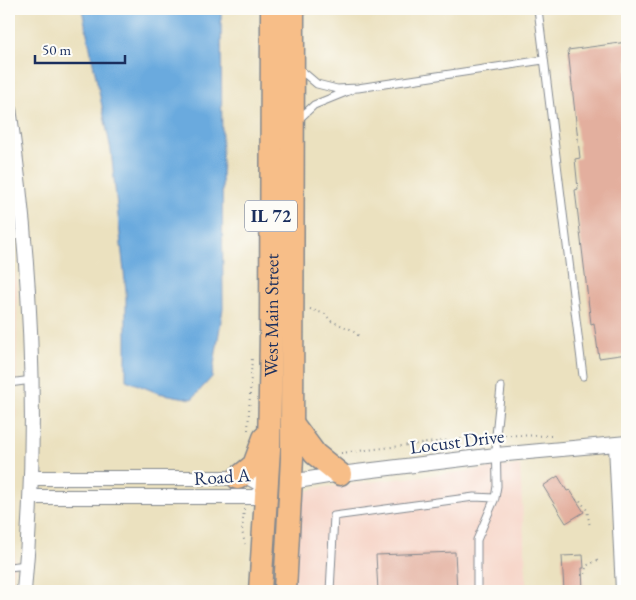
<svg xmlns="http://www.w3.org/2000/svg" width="636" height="600" viewBox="0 0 636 600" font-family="'EB Garamond',serif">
	<rect width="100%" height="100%" fill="#fdfcf7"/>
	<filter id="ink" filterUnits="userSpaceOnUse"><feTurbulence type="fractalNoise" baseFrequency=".02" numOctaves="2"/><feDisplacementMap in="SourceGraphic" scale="10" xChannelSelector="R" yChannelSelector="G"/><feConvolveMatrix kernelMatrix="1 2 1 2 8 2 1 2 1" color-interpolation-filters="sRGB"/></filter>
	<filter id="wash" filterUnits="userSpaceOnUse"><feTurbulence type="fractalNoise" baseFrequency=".0096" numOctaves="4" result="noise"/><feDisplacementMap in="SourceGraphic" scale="20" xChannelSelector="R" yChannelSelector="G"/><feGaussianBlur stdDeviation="1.12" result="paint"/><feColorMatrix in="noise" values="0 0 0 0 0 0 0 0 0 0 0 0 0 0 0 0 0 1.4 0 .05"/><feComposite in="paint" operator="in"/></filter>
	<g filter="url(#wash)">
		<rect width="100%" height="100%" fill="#ebe1bf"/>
		<path fill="#f6d2c4" d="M9,213L17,289L15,549L12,591H9Z
			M520,465L527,591H292L301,497L307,491L316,488Z"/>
		<path fill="#6baade" stroke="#436c9e" d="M82,9H221L223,308L212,377L192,399L158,393L126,380V291L111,150Z"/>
		<g id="blocks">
			<path fill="#e3af9e" d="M627,42V354L599,358L594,323L591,324L575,190L578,189L575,159L580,158L568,50Z
				M558,476L567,491L570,490L584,512L566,523L543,486Z
				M455,552L457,591H378L376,555Z
				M583,555L584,568H582L583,591H564L562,556Z"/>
		</g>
	</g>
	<g filter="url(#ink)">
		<use href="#blocks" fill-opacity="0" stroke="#83888e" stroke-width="1"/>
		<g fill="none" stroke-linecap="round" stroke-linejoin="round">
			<defs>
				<path id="service" d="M538,9L583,376
					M297,67L317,84L337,89L358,88L543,60
					M298,120L314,105L351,90
					M9,383L32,380
					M9,567L27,565
					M330,591L334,516L474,497L495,498
					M477,591V540L495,498L497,486L496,435L501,387"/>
				<path id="minor" d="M9,108C32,268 39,430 24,591
					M616,445L623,591
					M291,482L340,474L496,455L627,443
					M31,497H254L267,488L249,478H32"/>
				<g id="primary">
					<path d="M292,423L315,454L340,474"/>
					<path d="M238,478L254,465L264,438"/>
					<path id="s1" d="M260,591L269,449L271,335L272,9"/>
					<path d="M285,591L292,458L293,9"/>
				</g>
			</defs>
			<use href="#service" stroke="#83888e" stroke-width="9"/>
			<use href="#minor" stroke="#83888e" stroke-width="16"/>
			<use href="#primary" stroke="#83888e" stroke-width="25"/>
			<path stroke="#83888e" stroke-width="2" stroke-dasharray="1 4" stroke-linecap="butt" d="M310,309L325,314L331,321L350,329L359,336
				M248,430L252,357
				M505,435L552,436
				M341,453L487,436
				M576,500L579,499L587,510L590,527
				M244,509L242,531L245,544
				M581,575H585L586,566L598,560"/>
			<use href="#service" stroke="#fff" stroke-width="7"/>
			<use href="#minor" stroke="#fff" stroke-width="14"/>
			<use href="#primary" stroke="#f7be88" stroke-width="22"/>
		</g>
	</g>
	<g text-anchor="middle" stroke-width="4.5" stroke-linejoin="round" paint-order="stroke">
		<rect fill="#fdfcf7" stroke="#5f6c8c" stroke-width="1" x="245" y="200.5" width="52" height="31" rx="4"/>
		<g font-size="18" font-weight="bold" fill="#1b2f5e">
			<text x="271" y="222">IL 72</text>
		</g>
		<g font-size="19" fill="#1b2f5e" stroke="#fdfcf7">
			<text dy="7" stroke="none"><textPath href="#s1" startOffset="276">West Main Street</textPath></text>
			<text transform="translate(457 441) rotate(-7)" y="7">Locust Drive</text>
			<text transform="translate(222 476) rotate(-4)" y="7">Road A</text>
		</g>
	</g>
	<rect width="636" height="600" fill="none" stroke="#fdfcf7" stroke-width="30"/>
	<path d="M35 55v8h90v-8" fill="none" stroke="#1b2f5e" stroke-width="2.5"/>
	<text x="42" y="55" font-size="15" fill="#1b2f5e" stroke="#fdfcf7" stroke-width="4" paint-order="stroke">50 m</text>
</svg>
